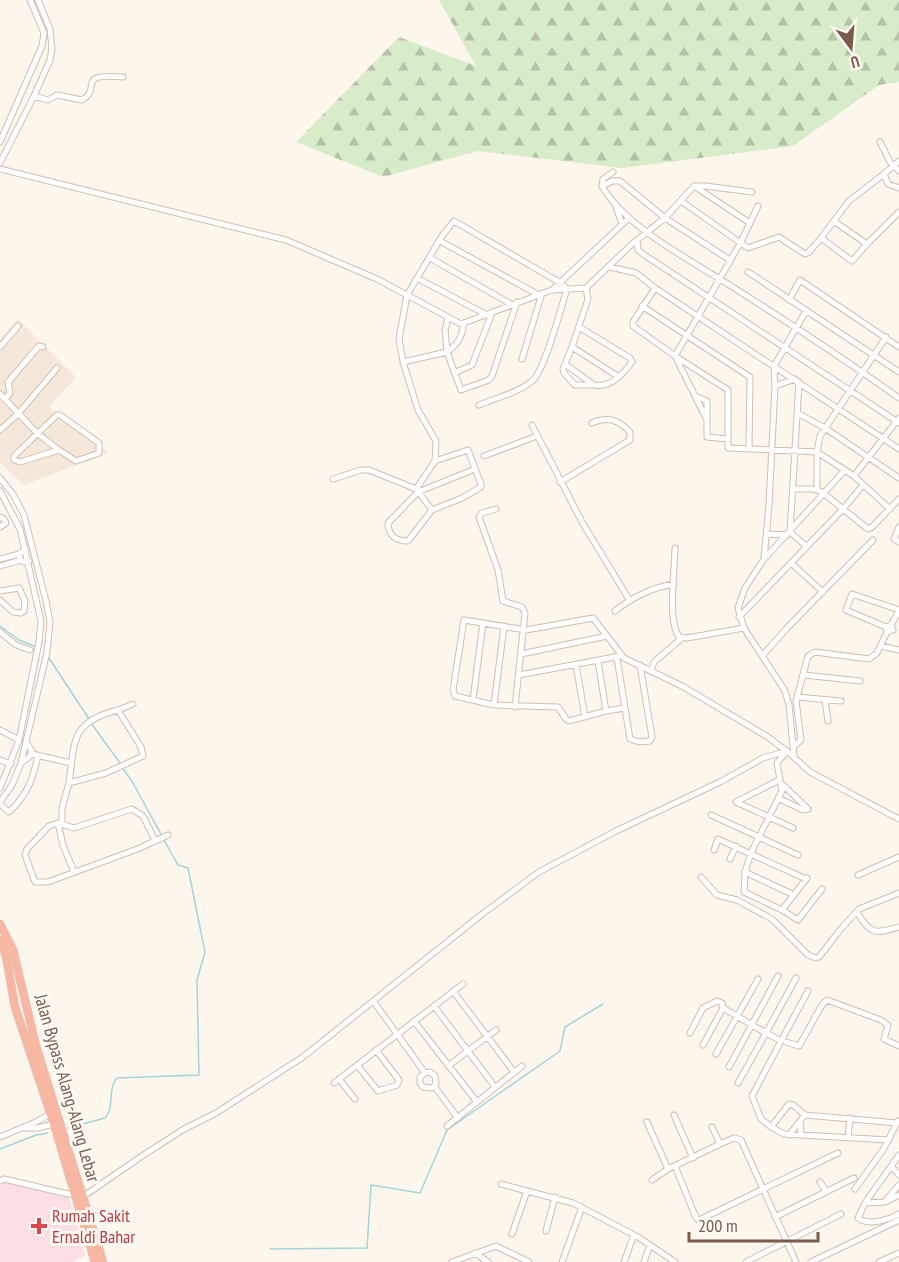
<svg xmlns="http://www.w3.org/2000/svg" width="899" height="1262" viewBox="0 0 899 1262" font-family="'PT Sans Narrow',sans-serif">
	<defs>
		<pattern id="forest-firs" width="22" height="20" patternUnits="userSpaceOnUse" patternTransform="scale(1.5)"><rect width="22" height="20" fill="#d8ecc9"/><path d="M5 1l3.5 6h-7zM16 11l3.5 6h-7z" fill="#b4c2a5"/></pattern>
	</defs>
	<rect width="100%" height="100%" fill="#fdf6ec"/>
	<path fill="#f5e8da" d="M18,319L76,377L49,407L108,453L24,485L0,462V339Z"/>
	<path fill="#fbdfe3" d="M4,1181L69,1196L85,1256L71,1262H0V1186Z"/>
	<path fill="url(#forest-firs)" d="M439,0H899V82L879,85L793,146L623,168L477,151L383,177L296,142L399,37L476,66Z"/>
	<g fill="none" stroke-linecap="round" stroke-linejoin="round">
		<path stroke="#a5d3da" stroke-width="1.5" d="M0,626L19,640L36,647
			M49,658L89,719
			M91,723L120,763
			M122,767L133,783L162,836
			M68,1128L105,1118C115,1108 107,1089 117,1078L199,1075L197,980L205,952L188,868L178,865L164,840
			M0,1149L36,1135L48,1133
			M270,1249L367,1248L371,1185L420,1193L447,1130L560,1051L565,1027L603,1004"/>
		<defs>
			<path id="minor" d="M34,96L48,100L57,95L82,100C103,88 74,73 123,77
				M0,142L42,46L44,33L30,0
				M880,142L890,162L899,171
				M0,163L34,96L50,60L52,49L50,29L38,0
				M0,169L286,240L377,279L461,324L552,290L586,288L632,244L665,218L694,186H705L752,192
				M613,172L603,179L602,186L612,181H620L665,218L730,260
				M884,174L899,161
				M602,186C626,228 691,260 731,286C788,322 844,359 899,398
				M694,186L750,223
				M681,201L748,248L779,237L805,254L809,252L821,238L852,261L867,244
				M616,207L622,224
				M835,222L867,244L899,212
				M821,238L849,201L884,174L888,184L899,188
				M637,240L638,250L646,256L899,423
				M440,241L537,294
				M430,258L511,304
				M610,267L636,273L655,288L899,449
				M748,272L899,372
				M417,278L487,315
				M586,288L588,299L572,347L619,377
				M655,288L633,322V326L675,356L728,390V448L817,452L854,476L890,509
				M552,290L629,218
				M789,300L800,280L899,347
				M642,306L750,377L749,448
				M464,323C462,337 458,344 447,352L461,390L489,380L492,376L517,302
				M0,347L18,326
				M572,347L563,369L564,373L575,385H594
				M522,359L542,293
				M403,362L447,352L445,330L448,318
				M565,364L594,385C611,388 623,374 632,362L630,358L579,327
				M454,373L472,365L492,313
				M799,382L790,532L807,547
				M775,386L795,379
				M0,394L38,434L59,450
				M695,396L707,401V419
				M5,399L10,393L8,382L39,346L43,347
				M797,413L825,428L899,478
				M57,415H60L99,443V453L76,461L59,450L20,462L14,460V456Z
				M532,425L582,522L630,601
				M0,430L18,414L57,368
				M728,439L707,437V420L675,356L741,242L758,206
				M484,456L537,436
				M475,469L418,492L388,523C388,535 396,541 408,541L432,510L462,498L481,487V484L468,450L435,461L436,441L418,410L403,362L399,339L407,295L442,236L454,221L559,282L567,289C561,308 545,369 533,380C523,391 493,399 479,405
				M854,476L899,418
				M0,478L13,494L24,515L46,601L50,622L47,652L21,763L12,785L0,802
				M333,479L361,470H369L416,489L432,510
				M560,482L630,440V432C619,420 608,416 592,423
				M416,489L435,461
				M793,489H813L822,492L868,529L872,527L899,499
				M817,490V452L820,436L886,337
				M0,491L20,529L41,621L39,642L19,740L0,788
				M496,509L482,513L479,517L498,570L503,601L522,607L525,613L515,707
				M0,517L4,519L6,523L0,527
				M899,527L894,539L899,542
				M767,534L787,535
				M675,548C675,569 667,620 679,637L687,638L744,628
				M26,549L19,554L21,560L23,562L29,561
				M765,558L845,470
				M0,559L19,554
				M791,563L823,592
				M0,566L21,560
				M0,591L19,588L25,601L24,611L21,613L13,612L0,600
				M615,611C631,598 653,587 674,584
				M739,617L843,509L863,485
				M891,625L886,627L887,632L893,630L891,625L899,611
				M886,627L846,610L852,594L899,610
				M0,632L16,645L30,650
				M881,646L899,650
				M521,654L607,636
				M762,656L787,628L873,540
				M617,658L630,739L639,742L650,741L652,737L640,665
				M598,661L606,711
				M576,665L585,717
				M651,671L654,662L682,638
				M519,675L620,656
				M804,675L860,681
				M797,697L841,701
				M473,700L483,623
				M825,700L828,721
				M494,705L504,626
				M625,708L606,711L569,721L566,719L558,707L494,705L455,696L453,690L464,620L526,630L593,618L624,658L682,686L768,737L785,750
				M0,730L19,740
				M793,747L801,740L796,701L808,656L815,652L869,659L877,653L887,632
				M787,751L777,763L782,791L751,853L745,872L744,892L782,910L798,920L822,889
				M32,754L71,763
				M794,756L789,705L785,691L744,628L738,608L745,588L764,559L769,505L775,386L774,366L806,311
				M0,760L11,764
				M21,763L30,756L32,751L26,742
				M779,780L736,802L793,828
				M69,783C75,741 70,722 118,710
				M778,798L803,810L808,809L782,784
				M0,804L9,812C28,794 33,779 38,755
				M711,815L798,855
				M58,823L63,845L74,872
				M62,824V808L69,783L106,773L143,756L141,747L118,710L133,704
				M155,840L143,816L132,809L74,828L58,823L49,826L27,849L25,855L35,882H48L140,848L168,835
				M714,850L718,839L806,879
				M730,859L736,846
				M745,872L794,895
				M858,875L899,857
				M701,877L717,895L737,900L772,919L808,955L816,958L819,957L840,930L859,909L899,893
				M782,910L807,878
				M857,912C870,935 876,934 899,927
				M453,991L514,1072
				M374,1002L425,1073L430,1072L435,1076L436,1084L432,1088L423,1087L420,1083V1077L425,1073
				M434,1006L495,1087
				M414,1021L477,1102
				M690,1033L703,1008L717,1001L722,1003L723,1008L766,1033L796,978
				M781,1041L808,991
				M786,1042L799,1046L822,1005L827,1000L881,1020L888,1025L884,1039L899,1046
				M703,1045L723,1008
				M716,1054L758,979
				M357,1065L378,1091L397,1085L399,1080L376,1050
				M448,1066L496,1030
				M729,1067L778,976
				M339,1079L355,1099
				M334,1083L463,984
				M738,1083L766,1033L781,1041L752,1096L761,1119L771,1127L784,1134L889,1140
				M434,1086L458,1118
				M674,1115L693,1158
				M647,1122L668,1169
				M447,1126L522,1066
				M712,1127L720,1144L734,1138L741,1140L796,1262
				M771,1127L789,1104L793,1105L805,1115
				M26,1128H37L54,1124
				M789,1135L800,1121
				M801,1135L800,1121L805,1115L897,1123
				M0,1137L36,1122L50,1114
				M848,1137L850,1118
				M899,1155L865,1203L858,1218C868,1226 888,1220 899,1214
				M675,1166L696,1218L699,1220L838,1153
				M892,1167L899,1175
				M652,1180L668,1169L720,1144
				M0,1181L4,1179L68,1194H75
				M820,1182L826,1191
				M501,1184L527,1191
				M855,1189L883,1150L898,1121
				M84,1196L142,1156L184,1129L216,1113L303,1057L481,915L539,872L616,831L720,782L763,758L787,751L810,772L899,819
				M887,1199L899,1185
				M865,1203L885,1202L899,1195
				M775,1217L854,1178
				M546,1231L555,1197
				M512,1234L527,1191L573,1203L638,1237L675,1262
				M475,1253L488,1262
				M452,1262L496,1246L529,1262
				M562,1262L582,1207
				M624,1262L634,1235
				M644,1262L650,1245
				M746,1262L841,1214
				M811,1262L899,1220
				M879,1262L899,1253"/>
			<path id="highway" d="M0,924L13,950L36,1046L103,1262
				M0,940L6,956L15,1007L54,1124L95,1262"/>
		</defs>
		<use href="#minor" stroke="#d1beb0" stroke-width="7"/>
		<use href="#highway" stroke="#dad1cd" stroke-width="9"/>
		<use href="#minor" stroke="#fff" stroke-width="5"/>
		<use href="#highway" stroke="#f7b7a3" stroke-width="8"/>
	</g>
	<path fill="#e0444e" stroke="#fffaf3" stroke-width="2" d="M36 1217h6v6h6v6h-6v6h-6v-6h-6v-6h6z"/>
	<g text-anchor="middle" stroke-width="6" stroke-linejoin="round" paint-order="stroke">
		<g font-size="18" fill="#7a5c4d" stroke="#fffaf3">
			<text transform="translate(67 1088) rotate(74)" y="6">Jalan Bypass Alang-Alang Lebar</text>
		</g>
		<g font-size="18" fill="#be3a42" stroke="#fffaf3" text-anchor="start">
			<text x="52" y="1222">Rumah Sakit<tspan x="52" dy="21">Ernaldi Bahar</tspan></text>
		</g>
	</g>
	<g transform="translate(851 48) rotate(164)" stroke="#fffaf3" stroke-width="4.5" paint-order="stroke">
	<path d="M0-4.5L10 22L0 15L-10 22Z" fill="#7a5c4d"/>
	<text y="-9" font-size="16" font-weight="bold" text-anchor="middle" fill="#7a5c4d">U</text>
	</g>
	<path d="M689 1232v9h129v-9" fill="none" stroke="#7a5c4d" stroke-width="3"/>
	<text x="698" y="1232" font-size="18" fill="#7a5c4d" stroke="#fffaf3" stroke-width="4.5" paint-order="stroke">200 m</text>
</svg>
